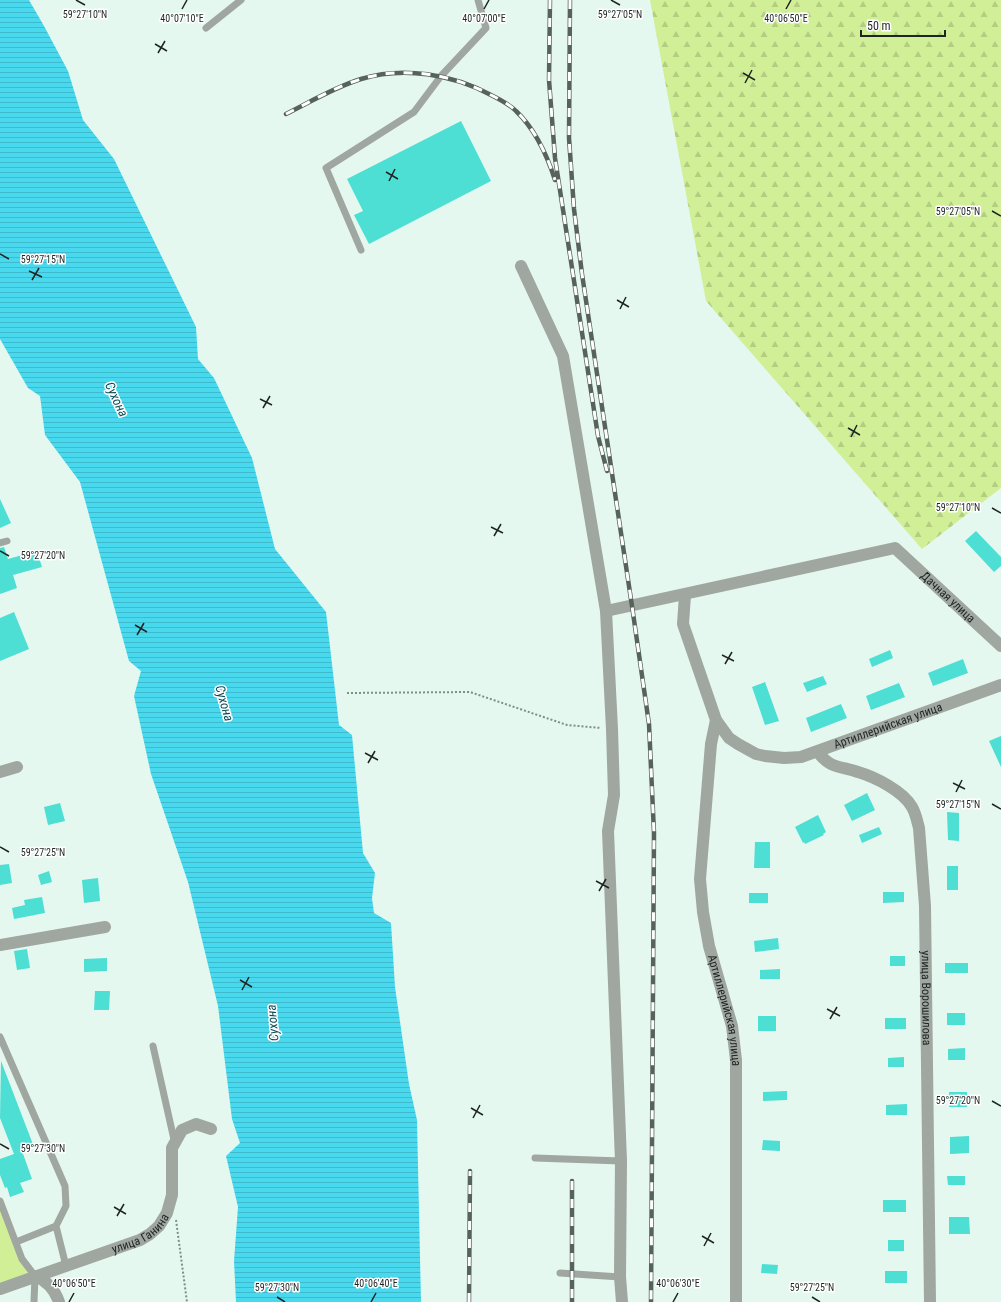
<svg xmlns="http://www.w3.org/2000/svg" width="1001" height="1302" viewBox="0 0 1001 1302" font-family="'Roboto Condensed',sans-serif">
	<defs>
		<pattern id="forest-firs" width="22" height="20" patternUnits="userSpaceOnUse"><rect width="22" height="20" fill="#d1ef96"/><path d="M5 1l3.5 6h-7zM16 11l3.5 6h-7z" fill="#b3cd81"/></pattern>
		<pattern id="water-rules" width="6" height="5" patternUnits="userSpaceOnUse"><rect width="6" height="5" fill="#49d9ef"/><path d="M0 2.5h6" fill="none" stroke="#3fbacd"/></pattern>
	</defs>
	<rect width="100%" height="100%" fill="#e4f8ef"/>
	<path fill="url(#forest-firs)" d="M650,0H1001V488L922,549L706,301Z"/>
	<path fill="#d1ef96" d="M0,1201L22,1259L35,1276L0,1289Z"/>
	<path fill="url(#water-rules)" d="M0,0H29L44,26L68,71L83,120L114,159L196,327L198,359L214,378L252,458L275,549L326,612L339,725L352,735L363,853L375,873L372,898L374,913L391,923L395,987L409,1084L417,1120L421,1302H236L234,1261L238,1207L226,1156L240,1143L232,1119L218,1006L188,882L151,774L134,696L141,671L129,661L80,482L45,435L40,396L28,388L0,339Z"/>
	<path fill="#4dded4" d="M461,121L491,181L369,244L354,215L363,211L347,179Z
		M0,499L11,523L0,528Z
		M976,531L1001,557V566L994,572L965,541Z
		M4,547L8,559L37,551L42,567L13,575L17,588L0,594V548Z
		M14,612L29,649L0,661V618Z
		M890,650L893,658L872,667L869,659Z
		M963,659L968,673L933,686L928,673Z
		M823,676L827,684L807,692L803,683Z
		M765,682L779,721L765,725L752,687Z
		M899,683L905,697L871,710L866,696Z
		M841,704L847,718L811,732L806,718Z
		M1001,736V767L989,741Z
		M867,793L875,810L852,821L844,805Z
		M60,803L65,821L48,825L44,807Z
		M947,812L959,813V841L948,840Z
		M818,815L826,832L823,834L824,835L805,844L804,842L803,843L795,827Z
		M879,827L882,834L862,843L859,835Z
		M755,842H770V868H754Z
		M9,864L12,883L0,885V865Z
		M947,866H958V890H947Z
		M49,871L52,882L41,885L38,875Z
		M98,878L100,901L84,903L82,880Z
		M883,892H904V902L883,903Z
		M749,893H768V903H749Z
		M42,897L45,913L14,919L12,908L25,905L24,900Z
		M778,938L779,949L755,952L754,941Z
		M27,949L30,968L17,970L14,951Z
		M890,956H905V966H890Z
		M107,958V971L84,972V959Z
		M945,963H968V973H945Z
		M780,969V979H760V970Z
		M95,991H110L109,1010H94Z
		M947,1013H965V1025H947Z
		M758,1016H776V1031H758Z
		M885,1018H906V1029H885Z
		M965,1048V1060H948V1049Z
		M904,1057V1067H888V1058Z
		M1,1061L34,1147L22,1151L32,1179L20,1183L24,1192L10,1197L7,1187L5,1188L0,1175V1159L14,1154L0,1118Z
		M787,1091V1100L763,1101V1092Z
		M949,1092H967V1107H949Z
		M907,1104V1115H886V1105Z
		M969,1136V1153L950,1154V1137Z
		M763,1140L780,1141V1151L762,1150Z
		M947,1176H965V1185H948Z
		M883,1200H906V1212H883Z
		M949,1217H969L970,1234H949Z
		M888,1240H904V1251H888Z
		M762,1264L778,1265L777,1274L761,1273Z
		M885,1271H907V1283H885Z"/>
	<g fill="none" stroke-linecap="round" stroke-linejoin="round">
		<path stroke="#808e88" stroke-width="2" stroke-dasharray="2 2" stroke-linecap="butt" d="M347,693L470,692L567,725L601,728
			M176,1220L187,1302"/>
		<path stroke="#a0a6a0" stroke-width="7" d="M206,28L241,0
			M361,250L326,168L414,112L441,76L486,28L478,0
			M0,543L7,541
			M0,1037L65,1186L66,1206L56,1226L66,1266
			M153,1046L175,1144
			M535,1158L621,1161
			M0,1201L22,1259L35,1276L34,1302
			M16,1242L56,1226
			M560,1273L620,1277"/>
		<g stroke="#a0a6a0" stroke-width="12">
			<path d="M521,266L563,356L606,611"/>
			<path id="s1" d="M685,595L683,624L716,720L729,738L738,744L756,754L765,756L784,758L801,757L1001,685"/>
			<path id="s2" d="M716,720L711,744L700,879L703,912L709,946L732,1026L736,1060V1302"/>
			<path id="s3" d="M818,752C830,769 841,766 858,772C875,777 903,791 912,807C916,814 917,821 919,828L925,906L930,1302"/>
			<path d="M0,772L17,767"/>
			<path d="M0,945L105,927"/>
			<path d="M35,1276C47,1281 55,1290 59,1302"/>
			<path id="s4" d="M0,1289L140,1240L150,1234L159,1226L167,1213L172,1195V1148L182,1130L196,1124L211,1129"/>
			<path id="s5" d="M622,1302L620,1277L621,1161L608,831L614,795L612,729L606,611L895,548L1001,646"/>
		</g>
		<defs>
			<path id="rail" d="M550,0L549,80L555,158L598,436L607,471
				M570,0L569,138L574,209L582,274L632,606L649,724L654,833L651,1302
				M286,114C310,102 335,87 361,79C403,66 452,74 491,95C499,99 509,104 516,111C535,129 547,155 555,180
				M572,1181V1302
				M469,1302L470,1171"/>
		</defs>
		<use href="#rail" stroke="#57625d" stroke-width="4.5"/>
		<use href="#rail" stroke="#fff" stroke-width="3" stroke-dasharray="9" stroke-linecap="butt"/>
	</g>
	<path fill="none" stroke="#1e2522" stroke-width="1.5" d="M76,0L85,5M611,0L620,5M182,9L187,0M484,9L489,0M786,9L791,0M155,44L167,51M158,53L165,41M743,73L755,80M745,83L752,70M386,172L398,179M389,181L395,169M992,211L1001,216M0,254L9,259M29,271L42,277M32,280L39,268M617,300L629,307M620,309L626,297M260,399L272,405M263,408L270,396M848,428L860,435M851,437L857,425M992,508L1001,513M491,527L503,533M494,536L501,524M0,551L9,556M135,625L147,632M137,635L144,623M722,655L734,661M725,664L732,652M365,753L378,760M368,763L375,751M953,783L965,789M956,792L962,780M992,804L1001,809M0,847L9,852M596,881L609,888M599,891L606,879M240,980L252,987M242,990L249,977M827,1009L840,1016M830,1019L837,1007M992,1101L1001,1106M471,1108L483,1115M473,1118L480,1105M0,1144L9,1149M114,1207L126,1214M117,1216L124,1204M702,1236L714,1243M704,1246L711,1233M277,1297L285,1302M812,1297L820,1302M69,1302L74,1293M371,1302L376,1293M673,1302L678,1293"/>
	<g text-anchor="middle" stroke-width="3" stroke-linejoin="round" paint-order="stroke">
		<g font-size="12" fill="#1e2522" stroke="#fff">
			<text dy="4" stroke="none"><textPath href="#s5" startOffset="1060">Дачная улица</textPath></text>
			<text dy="4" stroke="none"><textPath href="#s1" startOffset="322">Артиллерийская улица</textPath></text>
			<text dy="4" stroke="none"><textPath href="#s3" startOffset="304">улица Ворошилова</textPath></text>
			<text dy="4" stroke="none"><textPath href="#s2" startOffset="294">Артиллерийская улица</textPath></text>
			<text dy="4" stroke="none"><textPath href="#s4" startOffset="152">улица Ганина</textPath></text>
		</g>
		<g font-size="13" font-style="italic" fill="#0c4b54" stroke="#fff">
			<text transform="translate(117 399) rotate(65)" y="5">Сухона</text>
			<text transform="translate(225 703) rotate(74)" y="5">Сухона</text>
			<text transform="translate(272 1023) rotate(-95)" y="5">Сухона</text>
		</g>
	</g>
	<g font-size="10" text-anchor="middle" fill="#1e2522" stroke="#fff" stroke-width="3" stroke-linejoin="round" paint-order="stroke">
		<text x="85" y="18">59°27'10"N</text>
		<text x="620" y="18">59°27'05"N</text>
		<text x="182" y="22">40°07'10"E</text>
		<text x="484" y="22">40°07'00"E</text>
		<text x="786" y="22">40°06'50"E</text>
		<text x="958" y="215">59°27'05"N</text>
		<text x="43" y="263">59°27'15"N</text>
		<text x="958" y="511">59°27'10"N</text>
		<text x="43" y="559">59°27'20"N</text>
		<text x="958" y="808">59°27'15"N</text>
		<text x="43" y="856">59°27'25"N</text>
		<text x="958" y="1104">59°27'20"N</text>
		<text x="43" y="1152">59°27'30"N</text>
		<text x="74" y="1287">40°06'50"E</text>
		<text x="376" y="1287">40°06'40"E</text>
		<text x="678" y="1287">40°06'30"E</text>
		<text x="277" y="1291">59°27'30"N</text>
		<text x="812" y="1291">59°27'25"N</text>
	</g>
	<path d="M861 30v6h84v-6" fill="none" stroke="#1e2522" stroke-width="2"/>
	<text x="867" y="30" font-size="12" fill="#1e2522" stroke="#ffffff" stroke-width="3" paint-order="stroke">50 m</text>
</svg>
